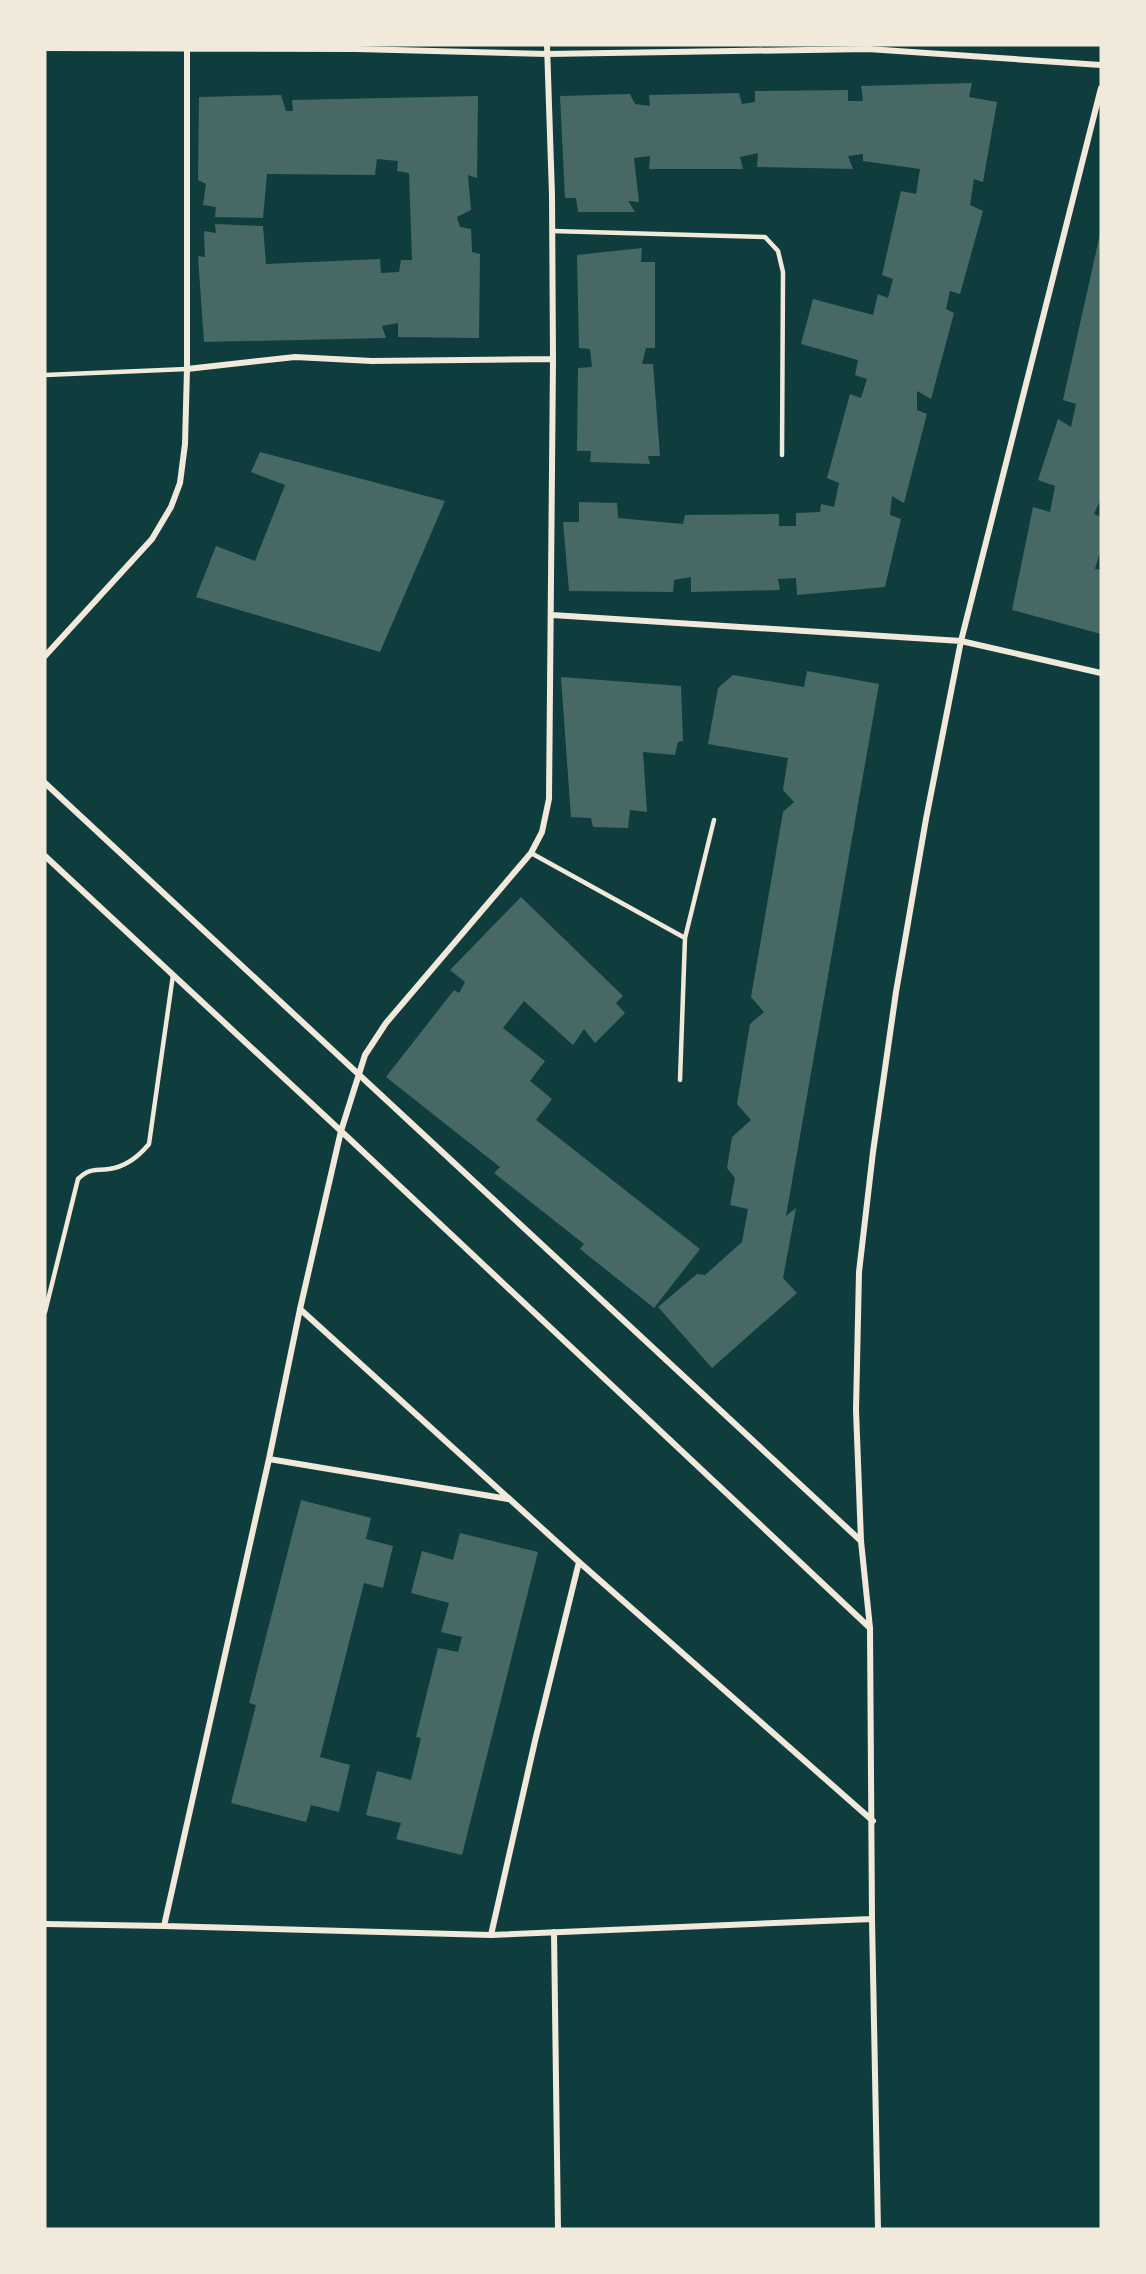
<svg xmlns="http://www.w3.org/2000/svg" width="1146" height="2274" viewBox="0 0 1146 2274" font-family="Inter,sans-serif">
	<rect width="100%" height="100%" fill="#0f3d3e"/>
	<path fill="#486865" d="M972,83L969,97L997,102L983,182L974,179L970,205L983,211L960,294L950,291L946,309L954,313L931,399L917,391V410L927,414L904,503L892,496L890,515L901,519L885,587L797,595L796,578L778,579L780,590L691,592V577L674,580L673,592L569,591L563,522H579V502L617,503L618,518L683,524L685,515L779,514V526H796V513L820,512L821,504L834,507L839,483L827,478L850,394L861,398L867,379L855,375L858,360L801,344L813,299L873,315L878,294L888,298L893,279L882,275L901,191L916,194L920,169L863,161V154L848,156L853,169L757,167L758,153L740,157L743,169H649L650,156L634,158L639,202L628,201L635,212H578L576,198H565L560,96L630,94L635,104L650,106L649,95L739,93L742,104L755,102V91L848,90V101H863L861,86Z
		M281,95L286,111H293L292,100L478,96L477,178L468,175L471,210L457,217L460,227L471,229L472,252L480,254L479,338L398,337V323L382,326L386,338L204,342L198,256L205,257L204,231L216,233L215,224L263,226L266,264L380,259L381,273L399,272L401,260H412L409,173L397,171L398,161L377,159L375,175L267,174L263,218L215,217L216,207L203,205L206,184L198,180L199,97Z
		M1100,234L1101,499L1094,514L1101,517V548L1095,569L1101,570V634L1012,610L1033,507L1050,512L1055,486L1038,480L1058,419L1071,427L1076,404L1063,400Z
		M642,248L641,262H655V348H646L642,364H653L660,456H648L650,464L590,462L591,451H577L578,368L592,367L590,349L579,348L577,255Z
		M260,452L445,501L380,652L196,597L216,546L255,561L285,485L251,472Z
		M807,671L879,684L786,1216L796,1208L783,1278L797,1293L712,1368L658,1307L697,1274L705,1275L742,1242L748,1209L730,1205L735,1178L727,1168L732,1137L751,1120L737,1104L750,1024L764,1012L751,997L783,812L794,802L783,790L788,758L708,744L718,688L733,675L804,687Z
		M561,677L681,686L683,741L678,742L675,755L643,752L647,812L630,810L628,828L593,827L591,818L571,817Z
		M521,897L623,996L616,1003L625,1013L595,1043L584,1029L573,1045L524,1001L503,1028L545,1061L530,1081L552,1099L536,1120L700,1249L654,1308L580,1249L584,1244L494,1173L500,1167L386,1077L454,990L459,993L465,982L450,970Z
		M301,1500L371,1518L366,1539L393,1546L383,1588L364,1583L320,1757L350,1765L339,1812L311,1805L306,1822L231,1803L256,1705L249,1703Z
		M460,1533L538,1552L462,1855L396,1839L401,1823L366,1815L377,1771L411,1780L421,1738L416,1737L438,1648L458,1652L462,1637L441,1632L449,1603L411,1593L422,1551L453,1560Z"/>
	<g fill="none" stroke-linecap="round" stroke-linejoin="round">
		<path stroke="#f1e9da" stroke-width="4.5" d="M552,231L765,237L778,251L783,272L782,455
			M45,375L187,369
			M531,853L685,938L680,1080
			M685,938L714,820
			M45,1312L78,1179C90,1168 93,1171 109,1169C125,1167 139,1156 149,1144L173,975"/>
		<path stroke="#f1e9da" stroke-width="6" d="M45,48L356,49L547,54L868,49L1101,65
			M187,369L295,357L372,361L553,359
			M552,615L961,641L1101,673
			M45,656L152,539L171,507L180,483L185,444L187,369V48
			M45,783L861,1541
			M45,856L341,1131L870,1628
			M300,1309L579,1562L873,1821
			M269,1459L508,1499
			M45,1924L164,1926L491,1935L872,1919
			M164,1926L269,1459L300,1309L341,1131L365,1055L386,1023L531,853L542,832L549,799L553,359L552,195L547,45
			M554,1932L558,2229
			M491,1935L535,1741L579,1562
			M878,2229L872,1919L870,1628L861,1541L856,1410L859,1272L873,1152L896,992L926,819L961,641L1101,88"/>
	</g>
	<rect width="1146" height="2274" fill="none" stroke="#f1e9da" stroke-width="93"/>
</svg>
